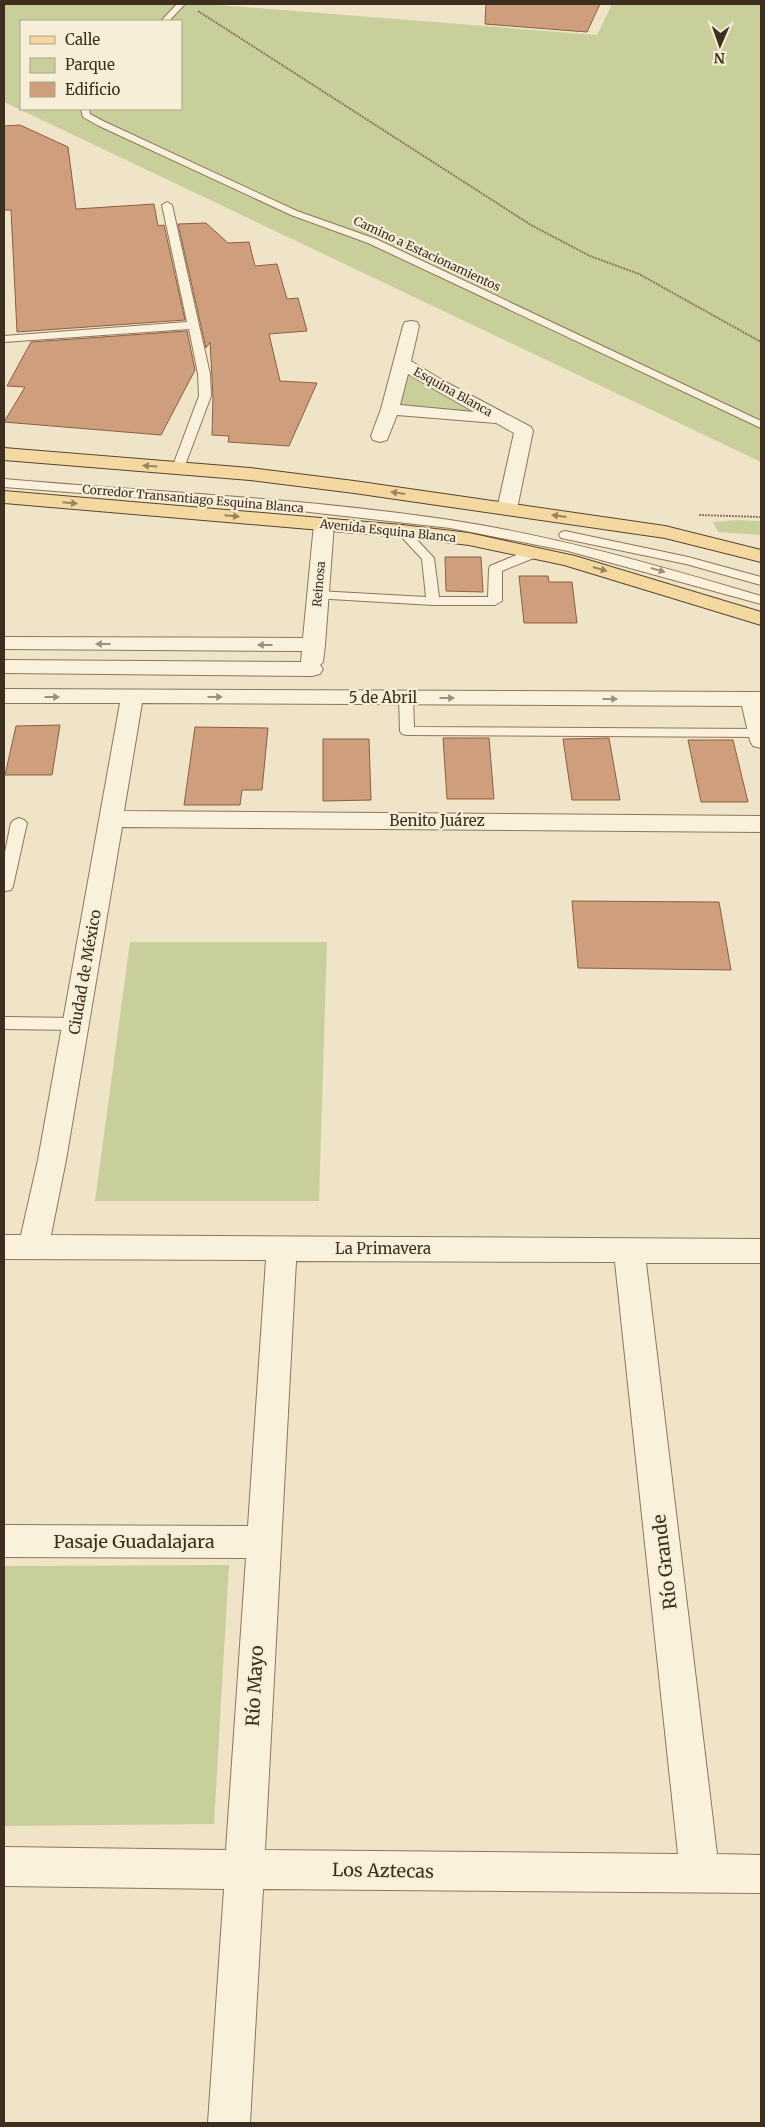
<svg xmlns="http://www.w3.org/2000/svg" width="765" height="2127" viewBox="0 0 765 2127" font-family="Merriweather,serif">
	<rect width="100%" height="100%" fill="#f0e4c8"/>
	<path fill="#c9cf9b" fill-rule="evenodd" d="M4,4H207L597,35L612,4H761V462L4,102ZM21,21H181V109H21Z
		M405,372L483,413L400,406Z
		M737,520L761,521V535L718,532L713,522Z
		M130,942H327L319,1201H95Z
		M229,1565L214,1824L4,1826V1566Z"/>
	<path fill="#cf9f7d" stroke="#8d5f41" d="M486,4H600L587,32L485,24Z
		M20,125L68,147L76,209L154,204L158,226L164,225L185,320L17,332L11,210H4V126Z
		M206,223L228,243L249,242L255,266L277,264L287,299L298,298L307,331L269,334L280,381L317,383L289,446L228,442L229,436L212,435L213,396L210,342L206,348L178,224Z
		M187,331L195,370L161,435L4,422L25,387L7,386L31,342Z
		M445,557H481L483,592L446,591Z
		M519,576H548L549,582H572L577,623H524Z
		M60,725L52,775H5L16,726Z
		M195,727L268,728L262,790H242L240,805H184Z
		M443,738H489L494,799H447Z
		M609,738L620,800H572L563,739Z
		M323,739H369L371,800L323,801Z
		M688,740H733L748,802H701Z
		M572,901L719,902L731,970L578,968Z"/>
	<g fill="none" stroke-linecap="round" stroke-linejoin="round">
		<defs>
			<path id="lane" d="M177,4H185L169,21H161Z
				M81,109H89L90,114L103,121L297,211L376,239L761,421V428L368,243L291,215L97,125L83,117Z
				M167,202L172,205L210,374L211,396L184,468L178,472L172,468L199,396L198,374L189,329L4,342V336L187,322L162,205Z
				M4,479C153,492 302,498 450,520C556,536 659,566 761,596V604L568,551L450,528L283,509L4,487Z
				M402,527L406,528L434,558L439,597H488L489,569L490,566L531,549H541L542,552L541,555L502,571V601L495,605H433L313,598L311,595L318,591L426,597L422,559L396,531Z
				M565,531L688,557L761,577V585L686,564L561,538L559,535L561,532Z
				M406,694L411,695L413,698L414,727L759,729H761V737L407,735L402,734L400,731L399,698L401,695Z
				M19,818L24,820L27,823L13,886L11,890L5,891L4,857L11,823L14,820Z
				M4,1017L76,1018L82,1020L85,1024L82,1028L76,1030L4,1029Z"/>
			<path id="street" d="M411,321L417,322L419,326L411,361L442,380L531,427L533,431L517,509L514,513L507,515L500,513L497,509L514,433L496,423L397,415L387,440L380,442L373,440L371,436L381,409L403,326L405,322ZM408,374L474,412L400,405Z
				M324,518L331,520L334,524L325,645L323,662L320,665L323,669L320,674L312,676L4,673V660L301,662L302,651L4,649V637L303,638L314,524L317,520Z
				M4,689L761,692V748L753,746L750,741L742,706L142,703L124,811L761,816V832L122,827L66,1160L51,1235L761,1239V1263H646L717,1854L761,1855V1893L263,1889L250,2123H208L224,1889L4,1886V1847L226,1850L246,1558L4,1557V1525L248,1526L266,1260L4,1259V1235H21L38,1160L120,703H4ZM296,1261L615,1262L678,1854L265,1850Z"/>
			<path id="primary" d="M4,448L250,468L354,481L665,526L761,550V562L665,538L354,493L250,480L4,460Z
				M4,491L402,525L469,533L575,556L761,612V625L564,565L469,545L402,537L4,503Z"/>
		</defs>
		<use href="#lane" stroke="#8d765c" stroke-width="2"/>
		<use href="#street" stroke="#8d765c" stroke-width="2"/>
		<use href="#primary" stroke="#5b4430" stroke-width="2"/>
		<path stroke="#8d765c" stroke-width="2" stroke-dasharray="2 1" stroke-linecap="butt" d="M198,11L531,225L590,256L639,274L761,342
			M699,515L761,517"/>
		<use href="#lane" fill="#faf1dc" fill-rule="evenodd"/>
		<use href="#street" fill="#faf1dc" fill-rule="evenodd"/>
		<use href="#primary" fill="#f3d9a0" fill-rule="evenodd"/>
	</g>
	<defs><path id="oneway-solid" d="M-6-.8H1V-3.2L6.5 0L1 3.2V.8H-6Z" transform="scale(1.25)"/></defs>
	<g fill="#988460">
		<use href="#oneway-solid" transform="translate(150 466) rotate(-176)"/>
		<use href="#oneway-solid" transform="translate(398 493) rotate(-172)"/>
		<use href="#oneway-solid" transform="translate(70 503) rotate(5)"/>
		<use href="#oneway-solid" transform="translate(232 516) rotate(5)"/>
		<use href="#oneway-solid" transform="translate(559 516) rotate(-172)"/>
		<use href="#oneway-solid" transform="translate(600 569) rotate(16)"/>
	</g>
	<g fill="#9c907e">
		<use href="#oneway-solid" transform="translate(658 570) rotate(16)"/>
		<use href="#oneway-solid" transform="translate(103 644) rotate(-180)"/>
		<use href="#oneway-solid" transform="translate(265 645) rotate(-180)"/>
		<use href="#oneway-solid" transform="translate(52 697)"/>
		<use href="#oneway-solid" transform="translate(215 697)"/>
		<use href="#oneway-solid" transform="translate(447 698)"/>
		<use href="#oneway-solid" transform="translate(610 699)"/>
	</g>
	<g text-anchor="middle" stroke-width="4.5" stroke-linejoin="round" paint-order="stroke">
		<g font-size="12" fill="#3d2e20" stroke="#f7eed8">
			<text transform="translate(427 254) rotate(25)" y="4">Camino a Estacionamientos</text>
			<text transform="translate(453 392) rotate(29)" y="4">Esquina Blanca</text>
			<text transform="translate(193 499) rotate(5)" y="4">Corredor Transantiago Esquina Blanca</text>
			<text transform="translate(388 531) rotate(6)" y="4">Avenida Esquina Blanca</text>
			<text transform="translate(319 584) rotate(-85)" y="4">Reinosa</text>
		</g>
		<g font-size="15" fill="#3d2e20" stroke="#f7eed8">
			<text x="383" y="703">5 de Abril</text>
			<text x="437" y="826">Benito Juárez</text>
			<text transform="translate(85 972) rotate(-80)" y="5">Ciudad de México</text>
			<text x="383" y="1254">La Primavera</text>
		</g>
		<g font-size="18" fill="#3d2e20" stroke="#f7eed8">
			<text x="134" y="1548">Pasaje Guadalajara</text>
			<text transform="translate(665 1562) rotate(-97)" y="6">Río Grande</text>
			<text transform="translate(255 1686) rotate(-87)" y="6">Río Mayo</text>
			<text transform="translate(383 1871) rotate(1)" y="6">Los Aztecas</text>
		</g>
	</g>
	<rect width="765" height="2127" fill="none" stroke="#3d2e20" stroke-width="10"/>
	<rect x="20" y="20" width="162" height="90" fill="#f7eed8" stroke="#ada18e"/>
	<rect x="30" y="36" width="25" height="8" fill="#f3d9a0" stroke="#ada18e"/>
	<text x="65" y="45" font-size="15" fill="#3d2e20">Calle</text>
	<rect x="30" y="58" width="25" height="15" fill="#c9cf9b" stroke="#ada18e"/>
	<text x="65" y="70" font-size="15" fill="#3d2e20">Parque</text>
	<rect x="30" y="82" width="25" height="15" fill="#cf9f7d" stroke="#ada18e"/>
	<text x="65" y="95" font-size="15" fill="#3d2e20">Edificio</text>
	<g transform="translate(720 45) rotate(182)" stroke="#f7eed8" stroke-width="4" paint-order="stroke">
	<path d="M0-4L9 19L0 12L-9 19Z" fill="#3d2e20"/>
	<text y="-8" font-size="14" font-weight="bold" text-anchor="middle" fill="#3d2e20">N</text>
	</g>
</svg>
